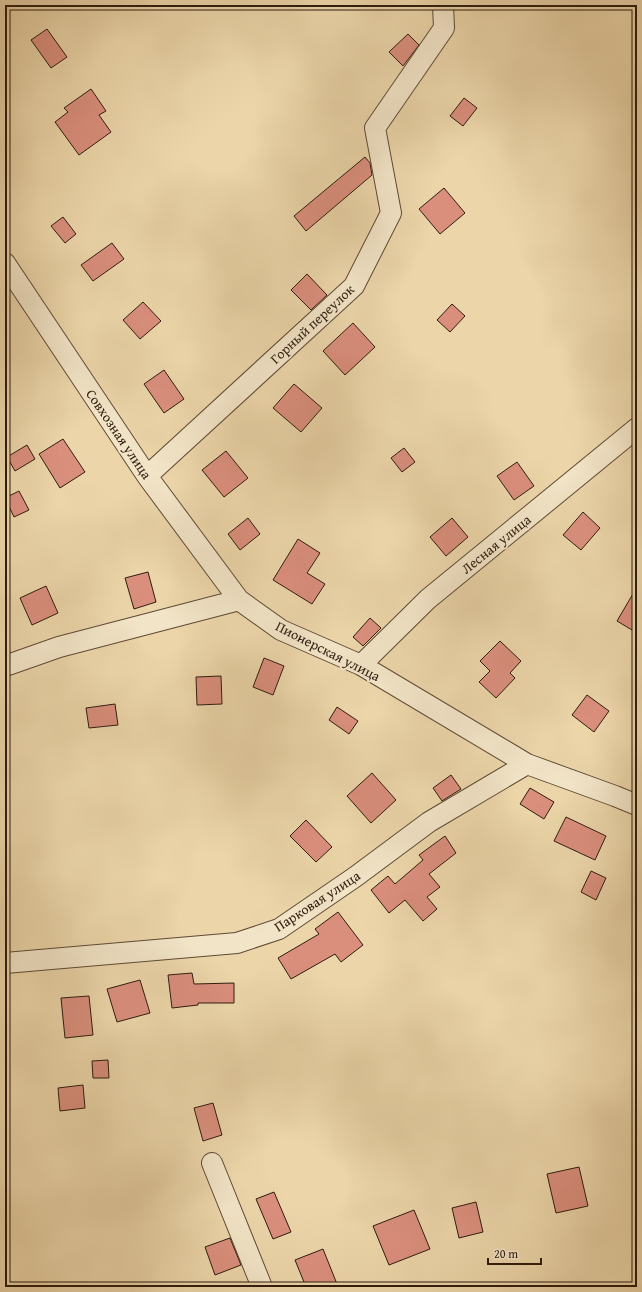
<svg xmlns="http://www.w3.org/2000/svg" width="642" height="1292" viewBox="0 0 642 1292" font-family="'Gentium Book Plus',serif">
	<rect width="100%" height="100%" fill="#ebd5a9"/>
	<filter id="stains"><feTurbulence type="fractalNoise" baseFrequency=".005" numOctaves="4"/><feColorMatrix values="0 0 0 0 .2 0 0 0 0 .09 0 0 0 0 .02 0 0 0 .5 -.17"/></filter>
	<radialGradient id="worn" r=".72"><stop offset=".6" stop-color="#630" stop-opacity="0"/><stop offset="1" stop-color="#630" stop-opacity=".3"/></radialGradient>
	<path fill="#da8f7d" stroke="#2f1c0e" d="M47,29L67,57L51,68L31,40Z
		M408,34L419,45L403,66L389,52Z
		M91,89L106,111L99,115L111,132L79,155L55,122L68,112L64,108Z
		M464,98L477,108L463,126L450,116Z
		M365,157L370,163L372,175L306,231L294,216Z
		M444,188L465,213L440,234L419,209Z
		M63,217L76,234L65,243L51,226Z
		M112,243L124,259L93,281L81,265Z
		M307,274L327,295L311,310L291,290Z
		M143,302L161,321L140,339L123,320Z
		M452,304L465,316L450,332L437,320Z
		M353,323L375,347L345,375L323,351Z
		M164,370L184,399L164,413L144,384Z
		M294,384L322,408L301,432L273,408Z
		M63,439L85,472L60,488L39,454Z
		M27,445L35,459L15,471L7,457Z
		M404,448L415,462L402,472L391,458Z
		M226,451L248,478L224,497L202,470Z
		M517,462L534,486L514,500L497,476Z
		M19,491L29,510L14,517L5,498Z
		M583,512L600,528L581,550L563,535Z
		M248,518L260,534L240,550L228,534Z
		M452,518L468,537L446,556L430,537Z
		M298,539L320,553L307,573L325,584L312,604L273,580Z
		M148,572L156,602L134,609L125,578Z
		M46,586L58,613L32,625L20,598Z
		M637,587V633L617,621Z
		M370,618L381,628L363,646L353,637Z
		M500,641L521,661L510,673L515,678L496,698L479,682L490,671L480,661Z
		M264,658L284,666L273,695L253,687Z
		M221,676L222,704L197,705L196,677Z
		M587,695L609,711L594,732L572,715Z
		M115,704L118,725L89,728L86,708Z
		M337,707L358,721L349,734L329,720Z
		M372,773L396,800L371,823L347,796Z
		M451,775L461,789L442,801L433,788Z
		M530,788L554,802L544,819L520,804Z
		M566,817L606,836L595,860L554,841Z
		M306,820L332,847L316,862L290,836Z
		M445,836L456,853L429,874L440,887L427,897L437,909L423,921L405,900L389,913L371,890L388,876L395,884L423,860L419,855Z
		M591,871L606,878L596,900L581,892Z
		M338,912L363,945L341,962L335,954L291,979L278,958L319,934L315,929Z
		M192,973L194,984L234,983V1003H198V1005L172,1008L168,975Z
		M140,980L150,1013L117,1022L107,989Z
		M89,996L93,1035L65,1038L61,998Z
		M108,1060L109,1078H93L92,1061Z
		M83,1085L85,1108L60,1111L58,1088Z
		M213,1103L222,1135L203,1141L194,1108Z
		M579,1167L588,1206L556,1213L547,1174Z
		M274,1192L291,1232L273,1239L256,1199Z
		M476,1202L483,1232L459,1238L452,1208Z
		M414,1210L430,1249L389,1265L373,1226Z
		M230,1238L241,1265L215,1275L205,1247Z
		M323,1249L337,1284L330,1287H306L295,1260Z"/>
	<g fill="none" stroke-linecap="round" stroke-linejoin="round">
		<defs>
			<path id="street" d="M5,263L147,476L239,600L281,630L361,665L527,764L615,796L637,805
				M147,476L354,286L391,213L375,128L444,28L443,5
				M361,665L428,599L637,428
				M5,666L59,647L239,600
				M5,963L237,943L279,929L355,877L429,822L527,764
				M212,1163L262,1287"/>
		</defs>
		<use href="#street" stroke="#5e4a35" stroke-width="22"/>
		<use href="#street" stroke="#f2e4c7" stroke-width="20"/>
	</g>
	<g text-anchor="middle" stroke-width="4" stroke-linejoin="round" paint-order="stroke">
		<g font-size="14" fill="#2f1c0e" stroke="#f2e4c7">
			<text transform="translate(312 324) rotate(-43)" y="5">Горный переулок</text>
			<text transform="translate(119 434) rotate(56)" y="5">Совхозная улица</text>
			<text transform="translate(496 544) rotate(-39)" y="5">Лесная улица</text>
			<text transform="translate(328 651) rotate(27)" y="5">Пионерская улица</text>
			<text transform="translate(317 901) rotate(-33)" y="5">Парковая улица</text>
		</g>
	</g>
	<rect width="642" height="1292" fill="none" stroke="#ebd5a9" stroke-width="20"/>
	<rect x="6" y="6" width="630" height="1280" fill="none" stroke="#2f1c0e" stroke-width="2"/>
	<rect x="10" y="10" width="622" height="1272" fill="none" stroke="#2f1c0e"/>
	<path d="M488 1258v6h53v-6" fill="none" stroke="#2f1c0e" stroke-width="2"/>
	<text x="494" y="1258" font-size="12" fill="#2f1c0e" stroke="#f2e4c7" stroke-width="3" paint-order="stroke">20 m</text>
	<rect width="100%" height="100%" filter="url(#stains)"/>
	<rect width="100%" height="100%" fill="url(#worn)"/>
</svg>
